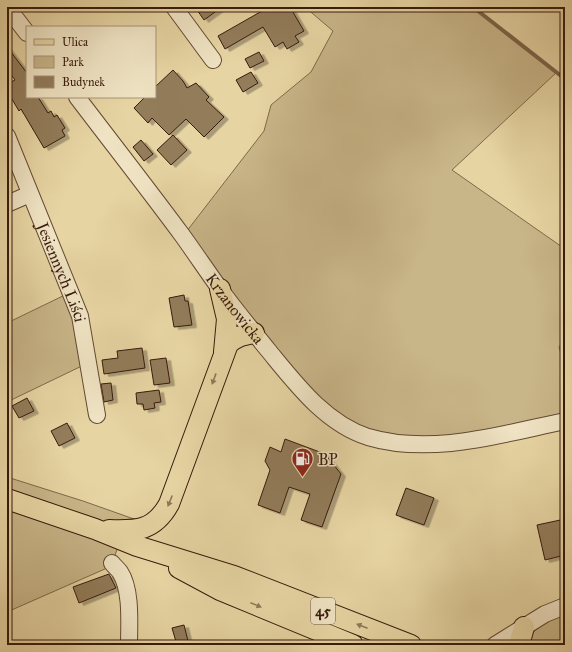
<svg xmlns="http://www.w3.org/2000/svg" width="572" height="652" viewBox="0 0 572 652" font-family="'IM FELL Great Primer',serif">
	<defs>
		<filter id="shadow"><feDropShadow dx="4.5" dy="2.5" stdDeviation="0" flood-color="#0004"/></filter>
	</defs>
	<rect width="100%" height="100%" fill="#e6d4a2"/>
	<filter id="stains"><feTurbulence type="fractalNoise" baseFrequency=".005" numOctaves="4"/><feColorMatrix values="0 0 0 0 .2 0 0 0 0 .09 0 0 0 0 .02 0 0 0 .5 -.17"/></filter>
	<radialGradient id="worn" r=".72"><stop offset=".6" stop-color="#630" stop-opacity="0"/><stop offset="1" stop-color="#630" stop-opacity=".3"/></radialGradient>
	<path fill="#c8b588" stroke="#80684a" d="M305,7H473L557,72L452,170L565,249V338L559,347L565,368V421L404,443L328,415L183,236L264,131L271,105L311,72L333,31Z
		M71,292L88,363L7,402V323Z
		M7,477L83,501L151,525L124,531L112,563L114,565L7,612Z
		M565,612V645H528L532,633L548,621Z"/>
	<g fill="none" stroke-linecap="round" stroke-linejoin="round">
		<path stroke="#7d6447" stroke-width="4" d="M473,7L565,79"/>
	</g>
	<path fill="#927b5a" stroke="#381b0c" filter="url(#shadow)" d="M195,7H222L204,20Z
		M269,7H290L304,31L295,36L299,42L287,49L283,42L275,47L263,27L225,49L218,36Z
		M7,47L27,73V97H38L48,113L51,111L54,117L57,115L65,128L62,130L65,136L44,148L21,109L19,111L7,91V84L15,80L7,69Z
		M259,52L264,61L250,68L245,59Z
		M173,70L183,81L187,88L196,83L209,97L206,100L224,117L204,137L186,119L169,135L152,118L148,123L134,108L145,97H155V87Z
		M251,72L258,83L243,92L236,80Z
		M173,135L187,150L171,165L157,150Z
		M141,140L153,154L144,161L133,147Z
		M184,295L185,301H188L192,325L174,327L169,298Z
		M142,348L145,368L104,374L102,360L118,358L117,351Z
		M166,358L170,383L154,385L150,360Z
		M111,383L113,400L104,402L101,384Z
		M159,390L161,402L154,403L155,408L144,410L143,404H137L136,393Z
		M27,398L34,411L19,418L12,406Z
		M67,423L75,438L59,446L51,431Z
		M285,439L325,454L341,474L322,527L301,520L310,494L289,487L280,513L258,505L270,470L265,461L270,447L281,452Z
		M406,488L434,498L424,525L396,515Z
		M565,519V555L545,560L537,525Z
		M109,574L116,588L79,603L73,587Z
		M184,625L189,645H177L172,628Z"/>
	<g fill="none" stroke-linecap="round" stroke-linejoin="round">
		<defs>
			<g id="minor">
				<path d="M7,7L27,33"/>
				<path d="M174,7L213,60"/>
				<path id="s1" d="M77,97C112,143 148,189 182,235C195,253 207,271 220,289C235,310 252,330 268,350C296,384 325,423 368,437C432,456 502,434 565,421"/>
				<path id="s2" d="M7,136L80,316L97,415"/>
				<path d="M7,204L30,194"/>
				<path d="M112,563C114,566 118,569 120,572C132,590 129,625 129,645"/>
				<path d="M495,645L545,614L565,606"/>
			</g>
			<path id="major" d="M220,289L227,319L224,352
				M7,499L95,529L137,546L234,576L411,645
				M109,530C137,531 154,531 169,504L228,344C236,336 244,335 254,333
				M179,568L220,590L353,645
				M519,645L524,627"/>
		</defs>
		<use href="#minor" stroke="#644932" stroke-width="18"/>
		<use href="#major" stroke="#381b0c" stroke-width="22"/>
		<use href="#minor" stroke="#efe3c3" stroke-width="16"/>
		<use href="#major" stroke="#e6d4a2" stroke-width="20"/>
	</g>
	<defs><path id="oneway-solid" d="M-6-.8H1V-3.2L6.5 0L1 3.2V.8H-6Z"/></defs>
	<g fill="#8f7857">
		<use href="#oneway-solid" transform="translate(214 379) rotate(110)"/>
		<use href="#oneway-solid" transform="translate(170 501) rotate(112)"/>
		<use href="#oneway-solid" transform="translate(256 605) rotate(22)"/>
		<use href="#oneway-solid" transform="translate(362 626) rotate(-159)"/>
	</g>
	<defs>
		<symbol id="fuel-pin" viewBox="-11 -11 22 30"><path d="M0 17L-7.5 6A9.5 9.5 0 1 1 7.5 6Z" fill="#8f2418" stroke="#efe3c3"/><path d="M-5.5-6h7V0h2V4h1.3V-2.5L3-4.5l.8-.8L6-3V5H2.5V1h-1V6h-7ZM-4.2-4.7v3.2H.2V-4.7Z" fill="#fff"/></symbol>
	</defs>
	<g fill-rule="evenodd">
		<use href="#fuel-pin" x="290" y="446" width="25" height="34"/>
	</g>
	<g text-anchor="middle" stroke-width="3" stroke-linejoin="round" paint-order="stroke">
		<rect fill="#efe3c3" stroke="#6f5743" stroke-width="1" x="311" y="598" width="24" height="26" rx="3"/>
		<g font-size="15" font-weight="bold" fill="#381b0c">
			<text x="323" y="616">45</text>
		</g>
		<g font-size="16" fill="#381b0c" stroke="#efe3c3">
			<text dy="6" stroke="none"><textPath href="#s2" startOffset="147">Jesiennych Liści</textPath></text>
			<text dy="6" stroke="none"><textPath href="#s1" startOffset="264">Krzanowicka</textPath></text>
		</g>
		<g font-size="16" fill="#381b0c" stroke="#efe3c3" text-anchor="start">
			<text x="318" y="465">BP</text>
		</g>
	</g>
	<rect width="572" height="652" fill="none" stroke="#e6d4a2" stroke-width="24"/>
	<rect x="8" y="8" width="556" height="636" fill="none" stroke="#381b0c" stroke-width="2"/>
	<rect x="12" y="12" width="548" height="628" fill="none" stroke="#381b0c"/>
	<rect x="26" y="26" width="130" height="72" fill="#efe3c3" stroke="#a6937a"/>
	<rect x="34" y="39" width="20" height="6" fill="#e6d4a2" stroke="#a6937a"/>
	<text x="62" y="46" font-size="12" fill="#381b0c">Ulica</text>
	<rect x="34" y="56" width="20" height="12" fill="#c8b588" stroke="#a6937a"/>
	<text x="62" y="66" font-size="12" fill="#381b0c">Park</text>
	<rect x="34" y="76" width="20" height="12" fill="#927b5a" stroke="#a6937a"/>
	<text x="62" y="86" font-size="12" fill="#381b0c">Budynek</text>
	<rect width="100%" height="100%" filter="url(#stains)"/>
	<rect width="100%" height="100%" fill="url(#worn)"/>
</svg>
